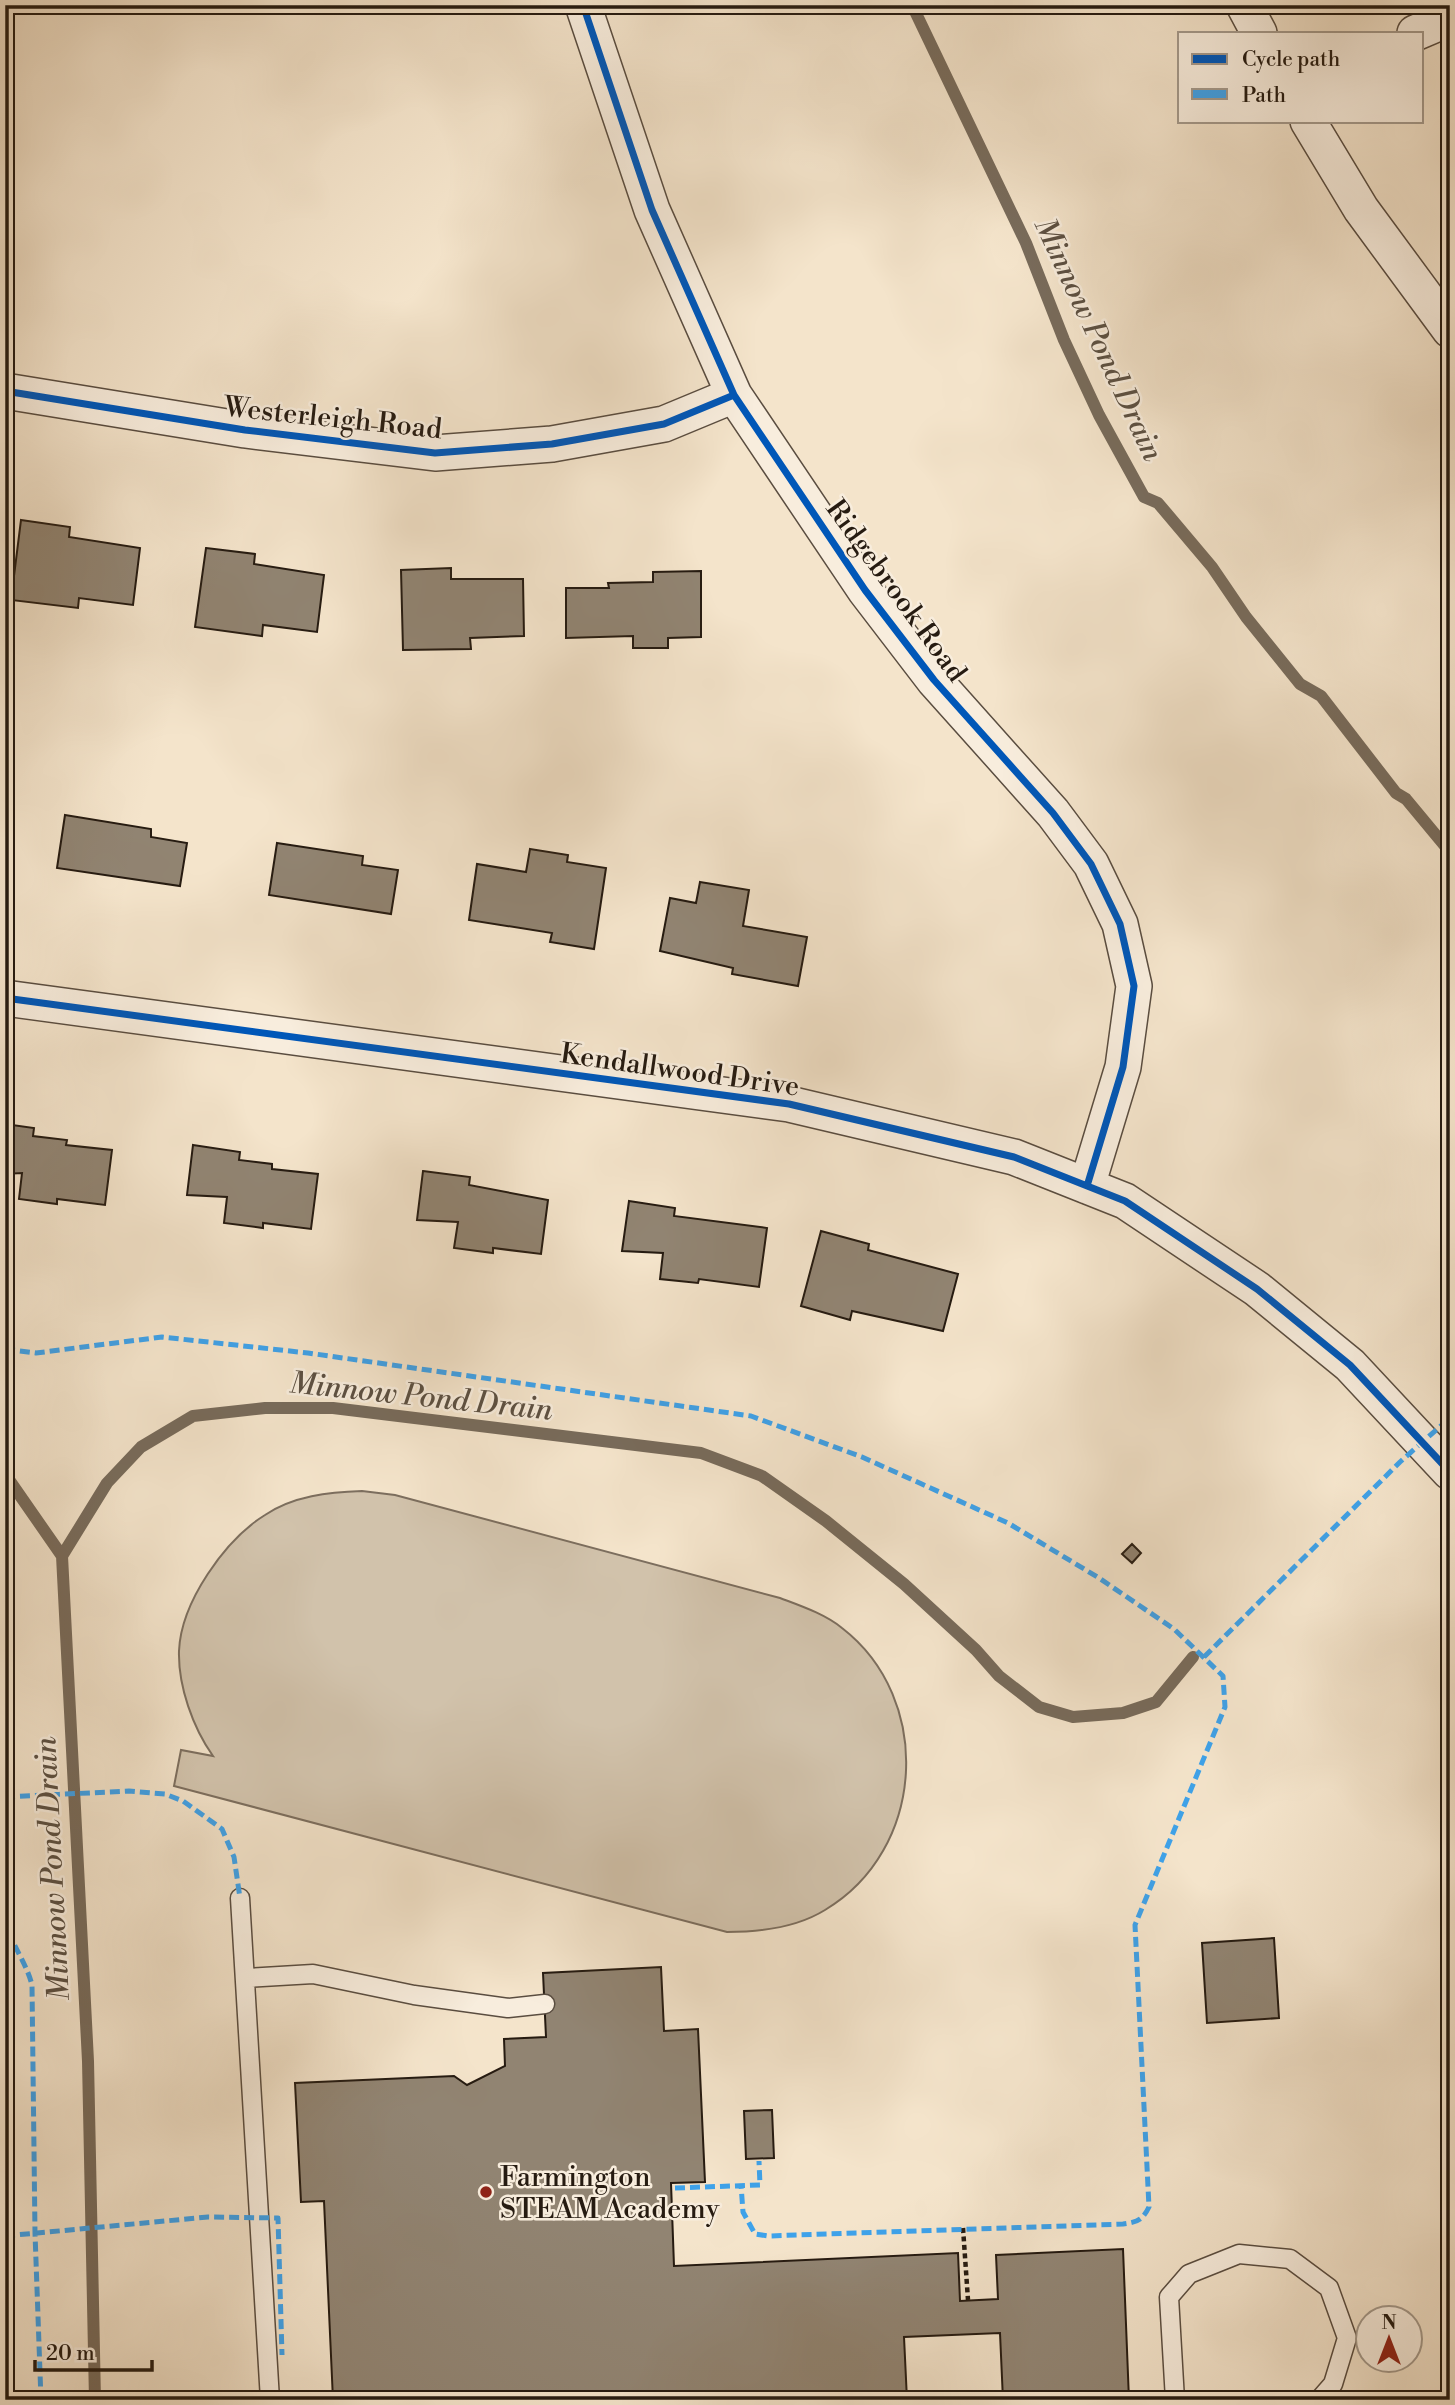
<svg xmlns="http://www.w3.org/2000/svg" width="1455" height="2405" viewBox="0 0 1455 2405" font-family="'Libre Bodoni',serif">
	<rect width="100%" height="100%" fill="#f4e4cb"/>
	<filter id="stains"><feTurbulence type="fractalNoise" baseFrequency=".00286" numOctaves="4"/><feColorMatrix values="0 0 0 0 .2 0 0 0 0 .09 0 0 0 0 .02 0 0 0 .5 -.17"/></filter>
	<radialGradient id="worn" r=".72"><stop offset=".6" stop-color="#630" stop-opacity="0"/><stop offset="1" stop-color="#630" stop-opacity=".3"/></radialGradient>
	<path fill="#d1c2ab" stroke="#7c6e5e" stroke-width="2" d="M362,1491L395,1495L780,1598C801,1606 825,1614 842,1628C934,1699 926,1850 825,1910C796,1928 760,1932 727,1932L174,1786L181,1750L213,1756C193,1728 178,1686 179,1651C181,1602 225,1540 265,1515C293,1496 329,1492 362,1491Z"/>
	<g fill="none" stroke-linecap="round" stroke-linejoin="round">
		<path stroke="#786b5b" stroke-width="12" d="M912,5L1026,243L1064,340L1099,415L1144,497L1158,503L1212,567L1246,617L1300,684L1321,696L1396,793L1406,799L1450,852
			M5,1474L62,1556
			M95,2400L88,2061L62,1556L107,1483L141,1447L193,1416L265,1408H333L701,1453L762,1476L826,1521L904,1584L976,1650L999,1676L1039,1707L1073,1717L1123,1713L1156,1702L1193,1657"/>
	</g>
	<path fill="#918472" stroke="#261b11" stroke-width="2" d="M21,520L70,527L69,537L140,548L133,605L79,598L78,608L11,600Z
		M206,548L255,554L254,564L324,575L317,632L263,625L262,636L195,627Z
		M451,568V579H523L524,636L470,638L471,649L403,650L401,570Z
		M701,571V637L668,638V648H633V636L566,638V588H609L608,583L653,582V572Z
		M65,815L151,829V837L187,843L180,886L57,868Z
		M277,843L363,856L362,865L398,870L391,914L269,895Z
		M530,849L568,855L567,862L606,868L594,949L550,942L552,933L469,920L477,864L526,872Z
		M700,882L749,890L743,926L807,937L798,986L732,974L733,968L660,951L670,898L696,903Z
		M5,1124L34,1128L33,1136L67,1140L66,1145L112,1150L105,1205L57,1199V1204L19,1199L22,1173L5,1174Z
		M193,1145L240,1152L239,1160L272,1164V1169L318,1174L311,1229L263,1223V1228L224,1223L227,1197L187,1195Z
		M423,1171L470,1177L469,1185L548,1200L541,1254L493,1248V1253L454,1248L458,1222L417,1220Z
		M629,1201L675,1208L674,1216L767,1228L759,1287L699,1279L698,1283L660,1279L663,1253L622,1251Z
		M821,1231L869,1244L868,1250L958,1274L943,1331L852,1311L850,1320L801,1306Z
		M1132,1544L1141,1553L1132,1563L1122,1554Z
		M1274,1938L1279,2018L1207,2023L1202,1943Z
		M661,1967L664,2031L698,2029L705,2182L671,2183L674,2266L958,2253L960,2301L998,2299L996,2255L1123,2249L1129,2400H1003L1000,2333L904,2337L907,2400H333L324,2201L301,2202L295,2083L454,2076L467,2085L505,2066L504,2039L546,2037L543,1973Z
		M772,2110L774,2158L746,2159L744,2111Z"/>
	<g fill="none" stroke-linecap="round" stroke-linejoin="round">
		<defs>
			<path id="lane" d="M240,1898L270,2400
				M247,1978L313,1974L414,1995L508,2008L545,2004
				M1175,2400L1169,2297L1189,2274L1239,2254L1290,2259L1329,2288L1347,2338L1333,2384L1319,2400"/>
			<path id="street" d="M583,5L652,210L734,395L865,590L934,680L1053,813L1091,864L1120,924L1134,986L1123,1067L1087,1186
				M1244,5L1259,33
				M1415,33L1450,18
				M1308,121L1361,209L1450,330
				M5,391L245,430L435,453L552,444L664,424L734,395
				M5,998L789,1104L1014,1157L1125,1201L1257,1289L1350,1365L1450,1472"/>
		</defs>
		<use href="#lane" stroke="#5a4d40" stroke-width="21"/>
		<use href="#street" stroke="#5a4d40" stroke-width="38"/>
		<path stroke="#261b11" stroke-width="4.5" stroke-dasharray="5 3.5" stroke-linecap="butt" d="M963,2228L968,2300"/>
		<use href="#lane" stroke="#f8eddd" stroke-width="18"/>
		<use href="#street" stroke="#f8eddd" stroke-width="35"/>
		<path stroke="#3ea2ea" stroke-width="5" stroke-dasharray="10 5" stroke-linecap="butt" d="M5,1349L36,1353L162,1337L308,1353L751,1416L862,1457L1008,1523L1099,1578L1174,1629L1223,1676L1225,1707L1135,1925L1149,2207C1142,2221 1137,2222 1123,2224L768,2236L755,2234L743,2212L741,2185
			M1204,1657L1400,1462L1444,1423
			M5,1797L129,1791L165,1794L183,1801L222,1829L234,1857L240,1898
			M5,1917C9,1942 26,1961 32,1985L35,2233L41,2400
			M675,2188L760,2185L759,2161
			M5,2236L208,2217L278,2218L282,2355"/>
		<defs>
			<path id="cycleway" d="M583,5L652,210L734,395L865,590L934,680L1053,813L1091,864L1120,924L1134,986L1123,1067L1087,1186
				M5,391L245,430L435,453L552,444L664,424L734,395
				M5,998L789,1104L1014,1157L1125,1201L1257,1289L1350,1365L1450,1472"/>
		</defs>
		<use href="#cycleway" stroke="#f8eddd" stroke-width="11"/>
		<use href="#cycleway" stroke="#0057b8" stroke-width="7"/>
	</g>
	<circle fill="#8f2418" stroke="#f8eddd" stroke-width="2.5" cx="486" cy="2192" r="7"/>
	<g text-anchor="middle" stroke-width="5" stroke-linejoin="round" paint-order="stroke">
		<g font-size="28" fill="#261b11" stroke="#f8eddd">
			<text transform="translate(333 417) rotate(6)" y="10">Westerleigh Road</text>
			<text transform="translate(897 590) rotate(54)" y="10">Ridgebrook Road</text>
			<text transform="translate(680 1069) rotate(8)" y="10">Kendallwood Drive</text>
		</g>
		<g font-size="28" fill="#261b11" stroke="#f8eddd" text-anchor="start">
			<text x="500" y="2186">Farmington<tspan x="500" dy="32">STEAM Academy</tspan></text>
		</g>
		<g font-size="30" font-style="italic" fill="#5c5042" stroke="#f8eddd">
			<text transform="translate(1099 339) rotate(65)" y="10">Minnow Pond Drain</text>
			<text transform="translate(421 1396) rotate(6)" y="10">Minnow Pond Drain</text>
			<text transform="translate(52 1869) rotate(-93)" y="10">Minnow Pond Drain</text>
		</g>
	</g>
	<rect width="1455" height="2405" fill="none" stroke="#f4e4cb" stroke-width="28"/>
	<rect x="7" y="7" width="1441" height="2391" fill="none" stroke="#261b11" stroke-width="3.5"/>
	<rect x="14" y="14" width="1427" height="2377" fill="none" stroke="#261b11" stroke-width="2"/>
	<rect x="1178" y="32" width="245" height="91" fill="#f8eddd" stroke="#a4998b" stroke-width="2"/>
	<rect x="1192" y="54" width="35" height="10" fill="#0057b8" stroke="#a4998b" stroke-width="2"/>
	<text x="1242" y="66" font-size="21" fill="#261b11">Cycle path</text>
	<rect x="1192" y="89" width="35" height="10" fill="#3ea2ea" stroke="#a4998b" stroke-width="2"/>
	<text x="1242" y="102" font-size="21" fill="#261b11">Path</text>
	<g transform="translate(1389 2339)"><circle r="33" fill="#f8eddd" stroke="#a4998b" stroke-width="2"/>
	<path d="M0-5L12 26L0 18L-12 26Z" fill="#8f2418"/>
	<text y="-10" font-size="19" font-weight="bold" text-anchor="middle" fill="#261b11">N</text>
	</g>
	<path d="M35 2360v10h117v-10" fill="none" stroke="#261b11" stroke-width="3.5"/>
	<text x="46" y="2360" font-size="21" fill="#261b11" stroke="#f8eddd" stroke-width="5" paint-order="stroke">20 m</text>
	<rect width="100%" height="100%" filter="url(#stains)"/>
	<rect width="100%" height="100%" fill="url(#worn)"/>
</svg>
